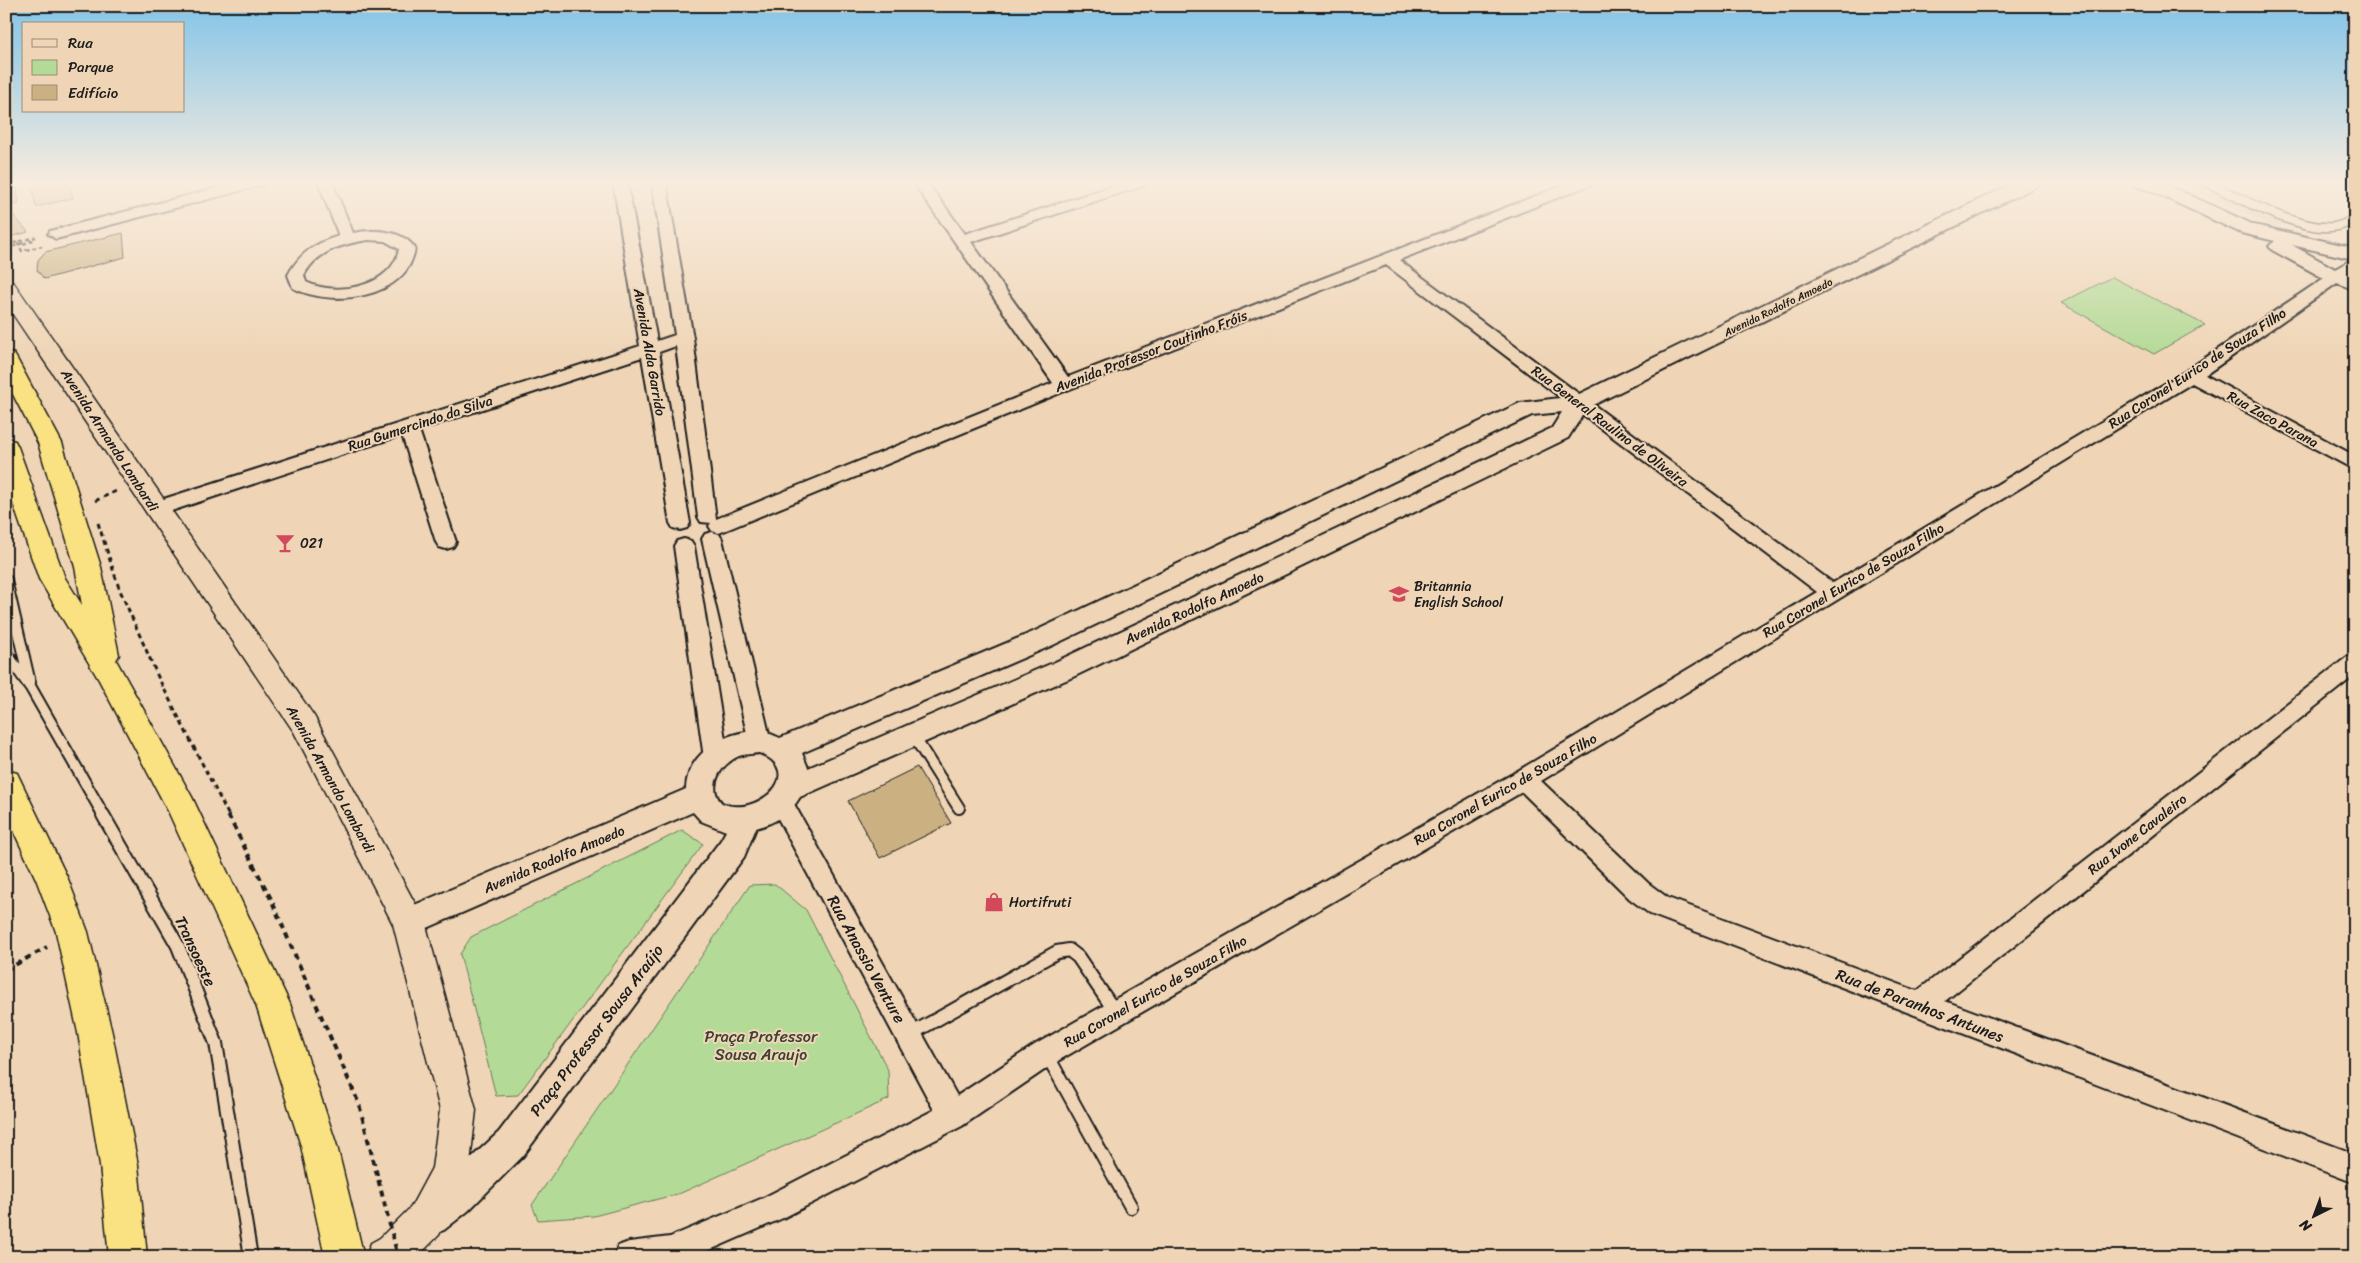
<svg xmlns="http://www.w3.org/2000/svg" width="2361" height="1263" viewBox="0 0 2361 1263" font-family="Sriracha,sans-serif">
	<rect width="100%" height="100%" fill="#efd5b6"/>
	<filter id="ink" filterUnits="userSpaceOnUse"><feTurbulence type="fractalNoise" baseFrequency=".02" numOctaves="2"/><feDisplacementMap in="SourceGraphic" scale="10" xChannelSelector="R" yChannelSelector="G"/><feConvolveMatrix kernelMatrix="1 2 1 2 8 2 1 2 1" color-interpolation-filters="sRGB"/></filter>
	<g filter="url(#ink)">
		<path fill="#e0c7a3" d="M2178,182H2212L2292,217L2275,227Z"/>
		<path fill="#b3da96" stroke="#687b59" d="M2112,277L2205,325L2154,354L2061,303Z
			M682,830L703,844L518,1095L496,1096L460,954L471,937Z
			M775,884L806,910L888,1070L889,1099L681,1193L594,1216L538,1220L532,1205L750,885Z"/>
		<path fill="#cbb182" stroke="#1c1c1c" d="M6,182H16L19,204L6,207Z
			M31,182H69L73,198L36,207Z
			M13,215L28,232L6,238V217Z
			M123,233L125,257L44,279L37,270L38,260L45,252Z
			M917,767L951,823L880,858L848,801Z"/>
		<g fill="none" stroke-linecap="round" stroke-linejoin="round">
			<defs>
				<path id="service-far2" d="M2206,182C2236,196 2305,235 2338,226C2344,225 2350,221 2355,217"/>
				<path id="service-far1" d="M6,580L30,683
					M6,653L31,688L104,816
					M913,735L959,808"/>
				<path id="service" d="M103,815L178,946L216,1043L251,1257
					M909,1035L1057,952L1069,950L1078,957L1116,1013
					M1046,1053L1131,1207"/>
				<path id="minor" d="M241,182H265L263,185L56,239L48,234L50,231Z
					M318,182H332L353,233C373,229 402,229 415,248C408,299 332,308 293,288L288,275C299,254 315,243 339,236ZM368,240L385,241L399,249C393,287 336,297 306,282L304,275C317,251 342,244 368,240Z
					M613,182H627L657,341L675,335L652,182H666L693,338L716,519L1053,383L913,182H927L965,234L1125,182H1147L1145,185L971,242L1068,377L1572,182H1592L1590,185L1399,260L1833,583L2186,371L2330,274L2336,272L2355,279V290L2337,283L2205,375L2355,456V470L2192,383L1541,781L1648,883L1668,898L1917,991L2347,657L2355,655V675L1945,1001L2355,1154V1183L1650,914L1630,899L1522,792L1056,1062L962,1126L783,1218L694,1257H614L618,1246L629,1242L670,1237L763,1198L934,1110L773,809L769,802L773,795L781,792L789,795L957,1096L1036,1044L1516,772L1817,592L1386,265L1070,389L719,533L712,531L709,526L711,523L701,522L698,517L676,346L659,352L690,523L687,528L680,530L673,528L670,523L642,357L419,430L456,542L453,547L446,549L439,547L436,542L402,435L162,514L155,516L148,514L145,509L148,504L640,346Z
					M712,532L719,534L722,539L771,742L768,749L760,751L752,749L749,742L702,539L705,534Z
					M684,539L691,541L694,546L728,758L724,765L716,767L708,765L704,758L674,546L677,541Z"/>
				<path id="tertiary" d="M2016,182H2039L2037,186L1587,408L1568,438L1075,676L800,797C790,814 775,823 756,828L744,857L523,1156L468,1211L444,1230L431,1235L418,1230L413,1217L418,1204L442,1185L499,1132L721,840L726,831L701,821L693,812L409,936L398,932L393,922L398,912L686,789C687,753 725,731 758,731C765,731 773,735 780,738L1033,632L1520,403L1575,396ZM1562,412L1552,428L1055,662L808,768L802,753L1051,646L1532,415ZM759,753C809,772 756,819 722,803C706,787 721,764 739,756C745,754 753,754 759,753Z
					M2133,182H2161L2254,225L2355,248V274C2346,280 2340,284 2329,281L2272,250L2269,246L2275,241L2241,233L2151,191L2135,186ZM2292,245L2353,259L2335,269Z"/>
				<path id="secondary" d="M6,282L14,283L314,716L425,922L476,1110L469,1172L439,1235L417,1257H366L371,1243L380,1238L411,1207L432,1168L440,1110L393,924L294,732L6,304Z"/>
				<path id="trunk" d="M6,352L14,354L17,359L62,443L101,567L119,655L116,660L192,797L290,1004L337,1146L364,1257H325L301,1146L256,1005L168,811L99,680L39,579L6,483V439L15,441L18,447L65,578L82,605L75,567L38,443L6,381Z
					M6,770L17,773L68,879L88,932L112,1033L138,1165L147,1257H109L100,1165L78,1033L56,932L36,879L6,815Z"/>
			</defs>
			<use href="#service-far2" stroke="#1c1c1c" stroke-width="11"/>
			<use href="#service-far1" stroke="#1c1c1c" stroke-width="14"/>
			<use href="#service" stroke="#1c1c1c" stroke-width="16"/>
			<use href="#minor" stroke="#1c1c1c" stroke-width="4"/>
			<use href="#tertiary" stroke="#1c1c1c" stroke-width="4"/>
			<use href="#secondary" stroke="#1c1c1c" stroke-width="3"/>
			<use href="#trunk" stroke="#1c1c1c" stroke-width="3"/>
			<path stroke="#1c1c1c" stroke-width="2.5" stroke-dasharray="4 3" stroke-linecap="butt" d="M17,242L22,251L42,246
				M23,244L36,239
				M6,245L36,237"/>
			<path stroke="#1c1c1c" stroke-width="3" stroke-dasharray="5 4" stroke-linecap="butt" d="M95,501L116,491"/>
			<path stroke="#1c1c1c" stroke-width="4" stroke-dasharray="6 5" stroke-linecap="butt" d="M6,970L47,947"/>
			<use href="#service-far2" stroke="#efd5b6" stroke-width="8"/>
			<use href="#service-far1" stroke="#efd5b6" stroke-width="10"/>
			<use href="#service" stroke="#efd5b6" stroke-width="12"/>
			<use href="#minor" fill="#efd5b6" fill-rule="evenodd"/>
			<use href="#tertiary" fill="#efd5b6" fill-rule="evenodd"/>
			<use href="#secondary" fill="#efd5b6" fill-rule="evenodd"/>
			<use href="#trunk" fill="#fae181" fill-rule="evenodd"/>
			<path stroke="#1c1c1c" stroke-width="2.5" stroke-dasharray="4 3" stroke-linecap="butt" d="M6,249L23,243"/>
			<path stroke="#1c1c1c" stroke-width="3" stroke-dasharray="5 4" stroke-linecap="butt" d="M98,523L119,588L158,677L229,816"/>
			<path stroke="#1c1c1c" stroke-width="4" stroke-dasharray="6 5" stroke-linecap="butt" d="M228,815L271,899L359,1104L398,1257"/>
		</g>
	</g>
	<linearGradient id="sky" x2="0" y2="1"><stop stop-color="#83c4e8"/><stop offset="0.51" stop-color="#f8ecde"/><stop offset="1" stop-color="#f8ecde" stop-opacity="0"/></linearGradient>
	<rect width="2361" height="359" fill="url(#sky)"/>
	<defs>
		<symbol id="bar-bare" viewBox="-9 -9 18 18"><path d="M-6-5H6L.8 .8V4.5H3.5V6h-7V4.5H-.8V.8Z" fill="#d1495b" stroke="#efd5b6" stroke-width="2.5" paint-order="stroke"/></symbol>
		<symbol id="school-bare" viewBox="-9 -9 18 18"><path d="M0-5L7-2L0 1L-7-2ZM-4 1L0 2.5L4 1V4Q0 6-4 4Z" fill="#d1495b" stroke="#efd5b6" stroke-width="2.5" paint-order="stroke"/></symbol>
		<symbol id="shop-bare" viewBox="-9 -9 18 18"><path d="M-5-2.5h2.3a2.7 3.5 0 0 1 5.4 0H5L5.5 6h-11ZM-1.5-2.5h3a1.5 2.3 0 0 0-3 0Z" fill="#d1495b" stroke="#efd5b6" stroke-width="2.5" paint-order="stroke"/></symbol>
	</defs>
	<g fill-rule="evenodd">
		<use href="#bar-bare" x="271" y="529" width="28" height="28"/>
		<use href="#school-bare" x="1385" y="580" width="28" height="28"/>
		<use href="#shop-bare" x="980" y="888" width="28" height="28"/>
	</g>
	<g text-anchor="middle" stroke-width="4" stroke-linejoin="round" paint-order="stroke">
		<g font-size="11" fill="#1c1c1c" stroke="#efd5b6">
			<text transform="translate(1778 307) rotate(-26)" y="4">Avenida Rodolfo Amoedo</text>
		</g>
		<g font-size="14" fill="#1c1c1c" stroke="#efd5b6">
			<text transform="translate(1151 351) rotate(-21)" y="5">Avenida Professor Coutinho Fróis</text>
			<text transform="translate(650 352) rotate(80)" y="5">Avenida Alda Garrido</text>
			<text transform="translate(2197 368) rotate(-33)" y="5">Rua Coronel Eurico de Souza Filho</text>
			<text transform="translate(2273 419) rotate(29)" y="5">Rua Zaco Parana</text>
			<text transform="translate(420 423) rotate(-18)" y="5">Rua Gumercindo da Silva</text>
			<text transform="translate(1610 426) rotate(37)" y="5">Rua General Raulino de Oliveira</text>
			<text transform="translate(110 440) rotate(57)" y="5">Avenida Armando Lombardi</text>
			<text transform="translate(1853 580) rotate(-31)" y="5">Rua Coronel Eurico de Souza Filho</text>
			<text transform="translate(1194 608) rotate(-25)" y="5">Avenida Rodolfo Amoedo</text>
			<text transform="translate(331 779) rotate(61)" y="5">Avenida Armando Lombardi</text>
			<text transform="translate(1505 789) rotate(-30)" y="5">Rua Coronel Eurico de Souza Filho</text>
			<text transform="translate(2137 834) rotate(-38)" y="5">Rua Ivone Cavaleiro</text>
			<text transform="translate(554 859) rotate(-23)" y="5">Avenida Rodolfo Amoedo</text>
			<text transform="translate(1155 991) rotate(-30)" y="5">Rua Coronel Eurico de Souza Filho</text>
		</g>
		<g font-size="14" fill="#1c1c1c" stroke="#efd5b6" text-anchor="start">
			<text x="300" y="548">021</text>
			<text x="1414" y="591">Britannia<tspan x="1414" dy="16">English School</tspan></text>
			<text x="1009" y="907">Hortifruti</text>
		</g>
		<g font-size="16" fill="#1c1c1c" stroke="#efd5b6">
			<text transform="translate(196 951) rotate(65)" y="6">Transoeste</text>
			<text transform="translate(867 959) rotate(61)" y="6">Rua Anassio Venture</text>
			<text transform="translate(1920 1005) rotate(21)" y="6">Rua de Paranhos Antunes</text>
			<text transform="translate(596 1030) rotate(-53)" y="6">Praça Professor Sousa Araújo</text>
		</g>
		<g font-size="16" fill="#3a4234" stroke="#efd5b6">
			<text x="761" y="1042">Praça Professor<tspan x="761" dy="18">Sousa Araujo</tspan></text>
		</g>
	</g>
	<rect width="2361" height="1263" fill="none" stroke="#efd5b6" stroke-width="25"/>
	<rect x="12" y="12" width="2336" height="1238" fill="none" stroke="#1c1c1c" stroke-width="2" filter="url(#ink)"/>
	<rect x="22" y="22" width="162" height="90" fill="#efd5b6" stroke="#9b8b78"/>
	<rect x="32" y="39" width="25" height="8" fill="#efd5b6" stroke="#9b8b78"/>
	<text x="68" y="48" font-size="15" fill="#1c1c1c">Rua</text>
	<rect x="32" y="60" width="25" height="15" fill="#b3da96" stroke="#9b8b78"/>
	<text x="68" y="72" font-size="15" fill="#1c1c1c">Parque</text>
	<rect x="32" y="85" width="25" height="15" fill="#cbb182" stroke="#9b8b78"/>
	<text x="68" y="98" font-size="15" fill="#1c1c1c">Edifício</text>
	<g transform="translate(2314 1216) rotate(222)" stroke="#efd5b6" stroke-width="4" paint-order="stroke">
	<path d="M0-4L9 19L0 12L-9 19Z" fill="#1c1c1c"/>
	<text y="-8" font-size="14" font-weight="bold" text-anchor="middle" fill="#1c1c1c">N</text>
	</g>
</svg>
